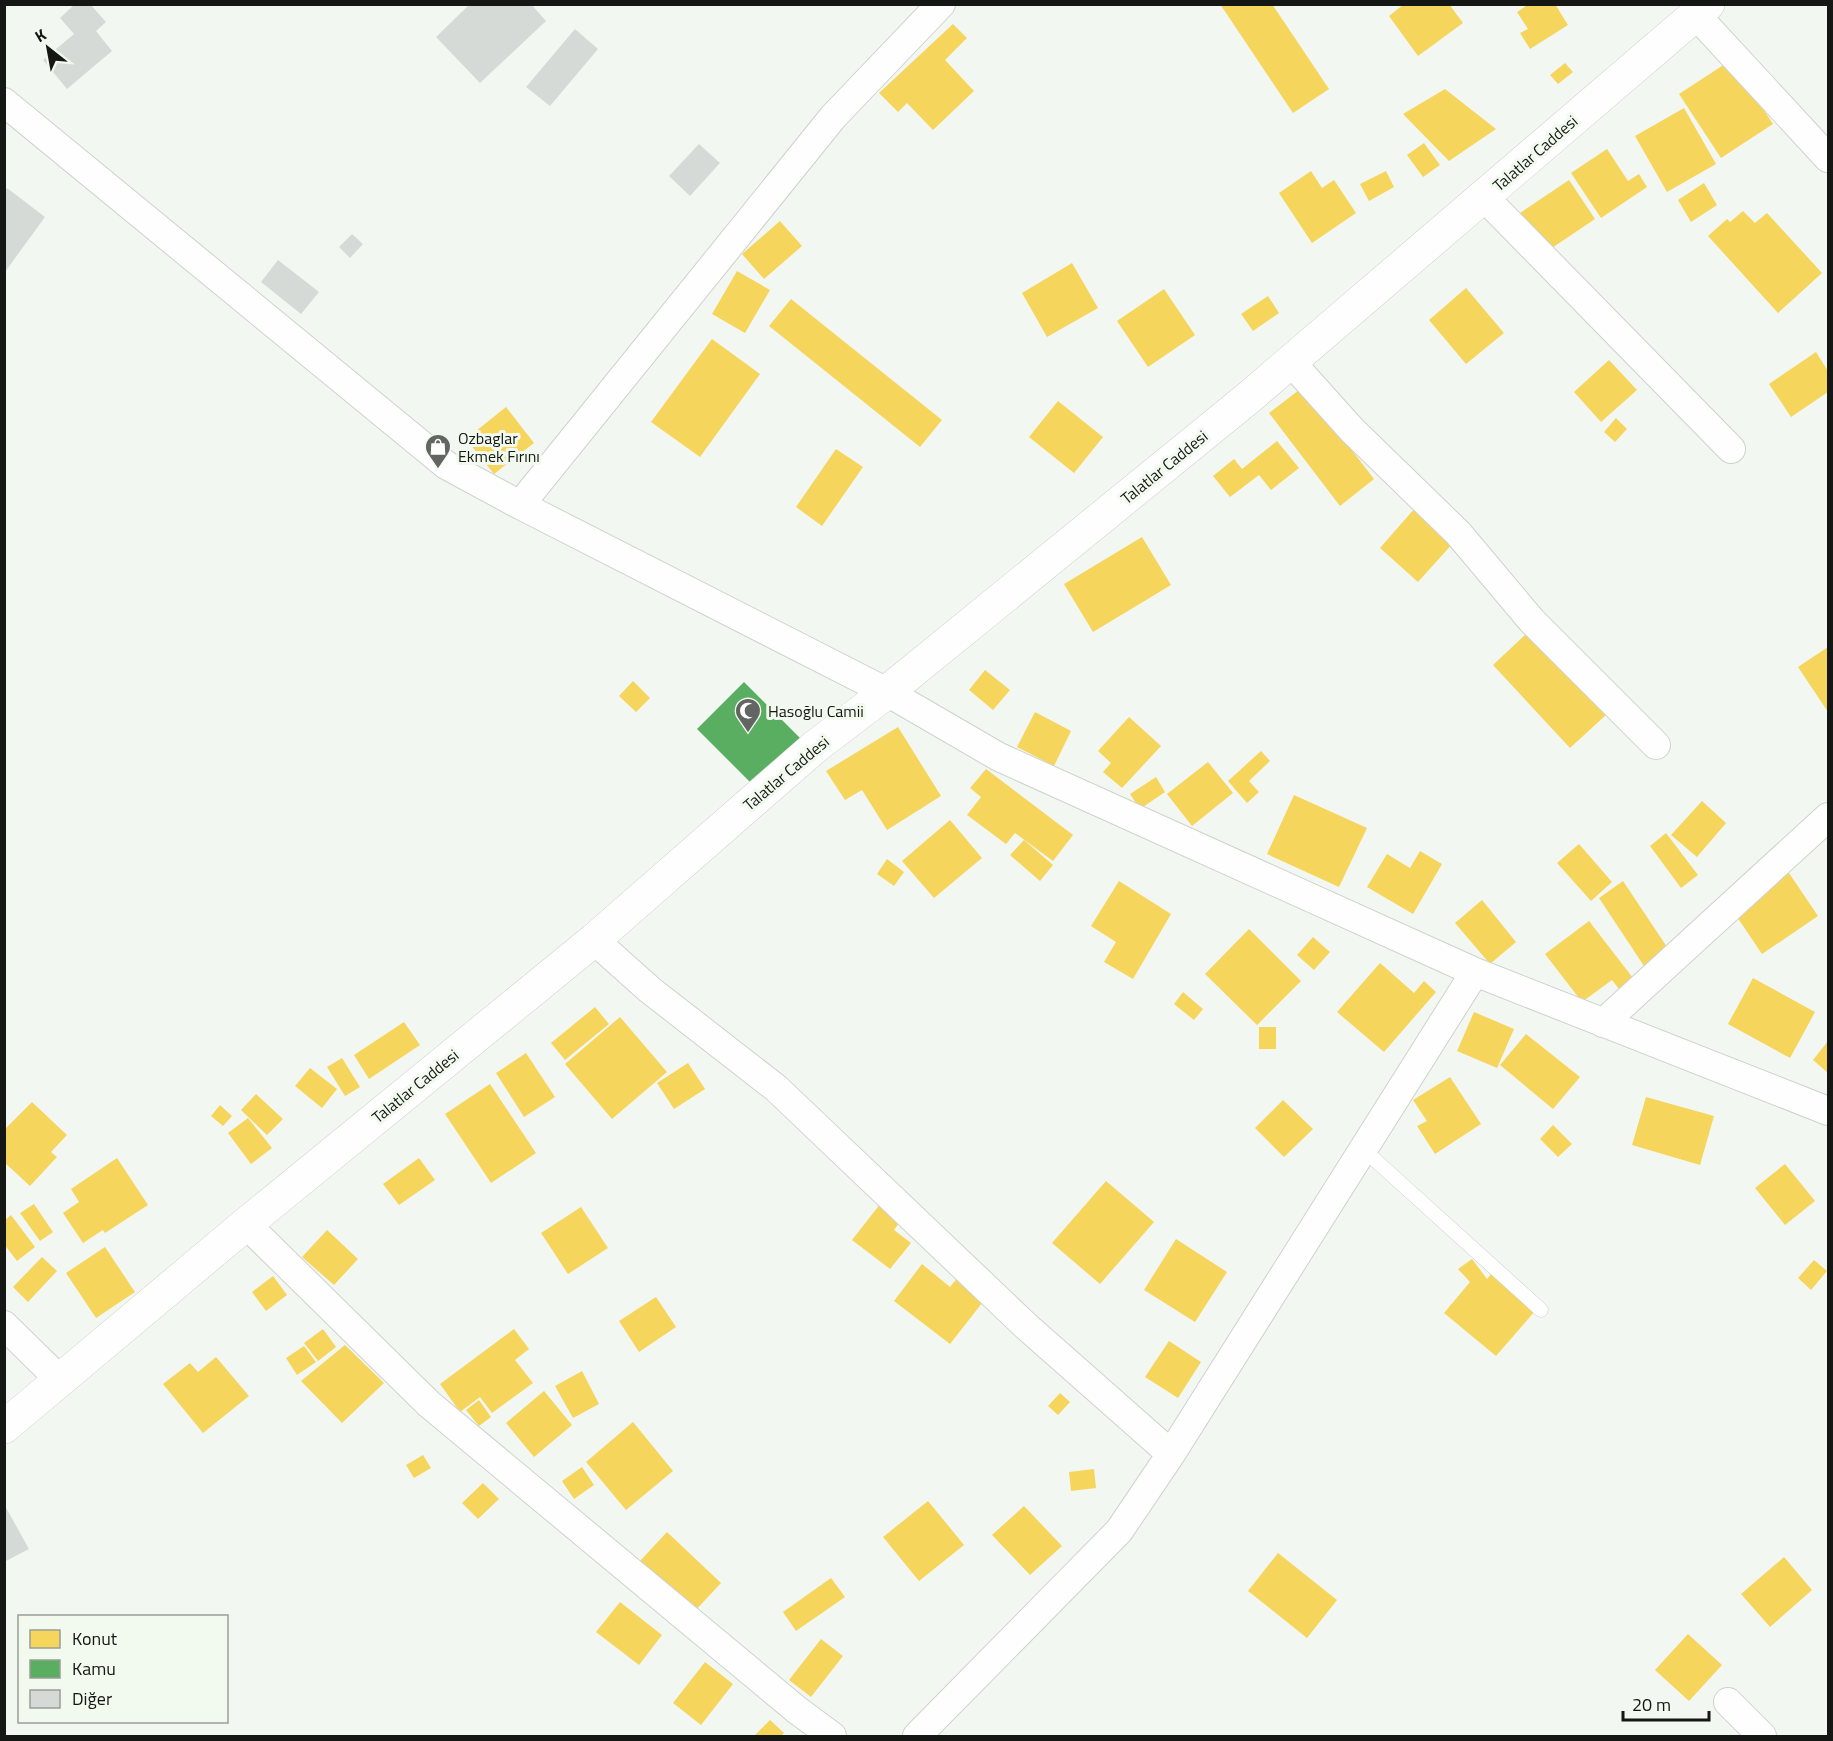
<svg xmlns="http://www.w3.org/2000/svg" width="1833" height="1741" viewBox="0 0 1833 1741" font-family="'Titillium Web',sans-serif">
	<rect width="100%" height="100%" fill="#f3f7f2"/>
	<path fill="#f6d55c" d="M1220,4H1272L1329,89L1293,113Z
		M1404,4H1449L1463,23L1418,56L1389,16Z
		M1529,4H1555L1568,25L1530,49L1520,33L1528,29L1517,12Z
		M953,24L967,38L945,60L974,91L933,130L907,103L898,112L879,93Z
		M1731,60L1773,124L1721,158L1679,94Z
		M1565,63L1573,72L1558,84L1550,75Z
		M1445,89L1496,129L1449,161L1403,114Z
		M1684,108L1716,164L1667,192L1635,136Z
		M1424,143L1440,165L1423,177L1407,155Z
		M1607,149L1628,181L1639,174L1647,187L1601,218L1571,173Z
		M1311,171L1322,188L1334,180L1356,213L1312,243L1279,193Z
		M1386,171L1394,187L1369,201L1360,184Z
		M1569,180L1595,219L1546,252L1520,213Z
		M1704,183L1717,205L1691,222L1678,200Z
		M1743,211L1755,223L1767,213L1822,273L1778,313L1708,236L1727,219L1730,222Z
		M780,221L802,246L764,279L742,254Z
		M1072,263L1098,308L1047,337L1022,293Z
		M737,271L770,290L745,333L712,314Z
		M1466,288L1504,333L1466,364L1429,320Z
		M1164,289L1195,335L1148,367L1117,321Z
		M1268,296L1279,313L1253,331L1241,314Z
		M791,299L942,420L920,447L769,326Z
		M712,339L760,374L700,457L651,422Z
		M1816,352L1828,371V392L1791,417L1769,384Z
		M1609,360L1637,390L1601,422L1574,392Z
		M1303,387L1374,479L1340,506L1269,413Z
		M1058,401L1103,437L1074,473L1029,437Z
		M506,407L534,443L494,474L466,439Z
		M1616,418L1627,429L1615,442L1604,432Z
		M1277,441L1299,468L1271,490L1259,475L1230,497L1213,476L1234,459L1242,469Z
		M836,449L863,467L822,526L796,507Z
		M1415,508L1454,542L1418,582L1380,548Z
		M1142,537L1171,585L1093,632L1064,584Z
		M1528,632L1607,714L1570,748L1493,665Z
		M1828,647V712L1798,667Z
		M985,670L1010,690L993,710L969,690Z
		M633,681L650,698L636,712L619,696Z
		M1035,712L1071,731L1054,766L1017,747Z
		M1129,717L1161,746L1122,788L1103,772L1111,763L1098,751Z
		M898,727L941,796L887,830L862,790L845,800L826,771Z
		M1261,751L1270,761L1249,781L1259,792L1247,803L1228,781Z
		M1208,762L1233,793L1192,826L1167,794Z
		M986,769L1073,835L1053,861L1015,833L1006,844L967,815L981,797L970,788Z
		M1156,777L1165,792L1140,809L1130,794Z
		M1294,795L1367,828L1339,887L1267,854Z
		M1702,801L1726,823L1697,857L1671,835Z
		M950,820L982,858L934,898L902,861Z
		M1666,833L1698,875L1681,888L1650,846Z
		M1024,840L1053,865L1040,881L1010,855Z
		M1579,844L1612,882L1591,901L1557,863Z
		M1420,851L1442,864L1413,914L1367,887L1387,854L1410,868Z
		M887,859L904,872L894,886L877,874Z
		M1789,873L1818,916L1762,954L1733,911Z
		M1119,881L1171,914L1133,979L1104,962L1116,942L1091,926Z
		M1623,881L1669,950L1644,966L1599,898Z
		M1482,900L1516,942L1490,964L1455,923Z
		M1589,921L1633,978L1619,989L1612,980L1582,1002L1545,954Z
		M1249,929L1301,981L1257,1025L1205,974Z
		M1313,937L1330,952L1314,970L1297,955Z
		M1380,963L1414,993L1424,981L1436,992L1384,1052L1337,1012Z
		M1753,978L1815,1012L1790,1058L1728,1024Z
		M1183,992L1203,1009L1194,1020L1174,1004Z
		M595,1007L609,1024L565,1060L551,1043Z
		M1474,1012L1514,1029L1497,1068L1457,1051Z
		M620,1017L667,1072L612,1119L565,1064Z
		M404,1022L420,1045L369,1079L354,1055Z
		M1259,1027H1276V1049H1259Z
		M1526,1034L1580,1077L1553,1109L1500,1065Z
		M1828,1041V1073L1813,1060Z
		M526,1053L555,1097L524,1117L496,1073Z
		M342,1058L360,1087L345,1096L327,1067Z
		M688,1063L705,1089L674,1109L657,1083Z
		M310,1068L337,1089L322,1108L295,1086Z
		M1450,1077L1481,1124L1435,1154L1417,1126L1427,1121L1413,1100Z
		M490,1084L536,1153L491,1183L445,1114Z
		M256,1094L283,1119L267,1135L241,1110Z
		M1646,1097L1714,1116L1700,1165L1632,1145Z
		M1283,1100L1313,1129L1284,1157L1255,1128Z
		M32,1102L67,1135L51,1152L57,1157L30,1186L4,1162V1130Z
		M220,1105L232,1116L223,1126L211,1116Z
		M248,1118L272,1148L251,1164L228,1133Z
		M1553,1125L1572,1144L1558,1157L1540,1139Z
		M117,1158L148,1205L105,1233L103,1230L83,1243L63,1213L79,1202L71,1189Z
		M419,1158L435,1180L399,1205L383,1184Z
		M1785,1164L1815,1201L1785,1225L1755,1188Z
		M1106,1181L1154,1222L1100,1284L1052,1243Z
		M881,1203L902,1219L894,1230L911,1243L890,1269L852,1240Z
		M34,1204L53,1232L40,1241L20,1213Z
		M581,1207L608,1248L568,1274L541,1233Z
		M11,1215L35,1247L17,1261L4,1244V1221Z
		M327,1230L358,1259L334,1285L302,1257Z
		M1176,1239L1227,1272L1195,1322L1144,1290Z
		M105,1247L135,1292L96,1318L66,1273Z
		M42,1257L57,1271L28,1302L13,1287Z
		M1472,1259L1487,1279L1491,1274L1535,1311L1496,1356L1444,1313L1470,1282L1458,1269Z
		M1814,1260L1827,1271L1811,1290L1798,1278Z
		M922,1264L950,1287L958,1277L986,1298L950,1344L894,1301Z
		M273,1276L287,1295L266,1311L252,1292Z
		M656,1297L676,1327L639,1352L619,1321Z
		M323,1329L336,1347L318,1361L304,1343Z
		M514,1329L529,1349L515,1360L533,1383L492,1413L480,1397L460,1412L440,1384Z
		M1169,1341L1201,1362L1178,1398L1145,1377Z
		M345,1345L384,1383L342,1423L301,1381Z
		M304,1346L316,1362L297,1375L286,1358Z
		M216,1357L249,1396L203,1433L163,1384L190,1363L198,1372Z
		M582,1371L599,1404L573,1418L555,1386Z
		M544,1391L572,1425L534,1457L506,1423Z
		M1060,1393L1070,1402L1058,1415L1048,1406Z
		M479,1400L491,1417L479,1426L466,1410Z
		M633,1422L673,1471L626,1510L586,1462Z
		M423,1455L431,1468L414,1478L406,1465Z
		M582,1467L594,1485L574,1499L562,1481Z
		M1094,1469L1096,1488L1071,1491L1069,1472Z
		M483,1483L499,1499L478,1519L462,1503Z
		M928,1501L964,1545L919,1581L883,1537Z
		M1024,1506L1062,1546L1030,1575L992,1535Z
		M667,1532L721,1583L694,1612L640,1561Z
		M1278,1553L1337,1600L1307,1638L1248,1591Z
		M1784,1557L1812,1590L1770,1627L1741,1594Z
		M831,1578L845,1597L796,1631L783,1612Z
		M620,1602L662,1635L639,1665L596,1632Z
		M1688,1634L1722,1665L1689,1701L1655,1670Z
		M821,1639L843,1656L811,1697L789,1680Z
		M705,1662L733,1684L701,1725L673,1703Z
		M770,1720L784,1733L781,1736H754Z"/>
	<path fill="#5aae61" d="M744,682L800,738L753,785L697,729Z"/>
	<path fill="#d6dad6" d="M75,4H90L106,22L96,31L112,51L67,89L43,60L74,34L60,18Z
		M470,4H531L546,21L480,83L436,37Z
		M575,29L598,49L550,106L526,87Z
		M699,144L720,163L690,196L669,176Z
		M7,188L45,217L5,272V191Z
		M352,234L363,244L350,258L339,247Z
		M278,260L319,292L301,314L261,282Z
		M4,1504L29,1549L4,1562Z"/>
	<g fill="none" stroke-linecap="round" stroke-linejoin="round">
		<defs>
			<path id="service" d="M1363,1149L1541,1310"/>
			<path id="minor" d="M1696,15L1828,158
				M4,102L446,465L520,505L887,692L999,757L1475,972L1828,1111
				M1484,197L1731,449
				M1291,362L1352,430L1458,533L1532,621L1656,745
				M520,505L833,117L941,4
				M594,940L650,990L776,1088L1026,1326L1171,1454
				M1603,1023L1828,817
				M246,1224L429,1404L797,1710L832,1736
				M4,1325L60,1380
				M1728,1702L1762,1736
				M917,1736L1119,1531L1171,1454L1475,972"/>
			<path id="tertiary" d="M4,1427L246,1224L594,940L816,746L887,692L1247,399L1708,4"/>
		</defs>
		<use href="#service" stroke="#ced2cd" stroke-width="15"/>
		<use href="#minor" stroke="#ced2cd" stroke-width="30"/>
		<use href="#tertiary" stroke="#ced2cd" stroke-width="34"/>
		<use href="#service" stroke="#fdfefd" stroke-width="14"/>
		<use href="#minor" stroke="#fdfefd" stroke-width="28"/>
		<use href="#tertiary" stroke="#fdfefd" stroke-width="33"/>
	</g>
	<defs>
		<symbol id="shop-pin" viewBox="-11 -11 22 30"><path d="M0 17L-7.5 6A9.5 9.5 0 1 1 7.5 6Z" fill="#626561" stroke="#f2faef"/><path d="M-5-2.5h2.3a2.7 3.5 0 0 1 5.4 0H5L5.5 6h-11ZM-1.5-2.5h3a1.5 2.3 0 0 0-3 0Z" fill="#fff"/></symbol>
		<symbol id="mosque-pin" viewBox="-11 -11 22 30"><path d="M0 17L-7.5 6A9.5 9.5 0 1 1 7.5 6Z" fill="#626561" stroke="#f2faef"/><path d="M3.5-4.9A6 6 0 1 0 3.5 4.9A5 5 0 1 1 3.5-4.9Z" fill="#fff"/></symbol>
	</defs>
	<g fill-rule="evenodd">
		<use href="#shop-pin" x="423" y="432" width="30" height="40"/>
		<use href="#mosque-pin" x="733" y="696" width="30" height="40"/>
	</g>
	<g text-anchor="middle" stroke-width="6" stroke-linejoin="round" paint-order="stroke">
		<g font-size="16" fill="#141713" stroke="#f2faef">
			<text transform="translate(1535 153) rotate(-41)" y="6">Talatlar Caddesi</text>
			<text transform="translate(1164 467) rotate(-39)" y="6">Talatlar Caddesi</text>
			<text transform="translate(786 773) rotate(-40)" y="6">Talatlar Caddesi</text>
			<text transform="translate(415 1086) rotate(-39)" y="6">Talatlar Caddesi</text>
		</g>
		<g font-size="16" fill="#141713" stroke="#f2faef" text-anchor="start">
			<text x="458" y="444">Ozbaglar<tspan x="458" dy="18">Ekmek Fırını</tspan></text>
			<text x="768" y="717">Hasoğlu Camii</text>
		</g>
	</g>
	<rect width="1833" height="1741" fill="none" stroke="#141713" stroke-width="12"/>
	<rect x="18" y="1615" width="210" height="108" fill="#f2faef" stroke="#999f97" stroke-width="1.5"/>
	<rect x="30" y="1630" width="30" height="18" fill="#f6d55c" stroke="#999f97" stroke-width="1.5"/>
	<text x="72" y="1645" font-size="18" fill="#141713">Konut</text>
	<rect x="30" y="1660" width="30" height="18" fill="#5aae61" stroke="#999f97" stroke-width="1.5"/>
	<text x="72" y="1675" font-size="18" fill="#141713">Kamu</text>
	<rect x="30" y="1690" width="30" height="18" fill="#d6dad6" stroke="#999f97" stroke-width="1.5"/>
	<text x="72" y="1705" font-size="18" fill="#141713">Diğer</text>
	<g transform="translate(48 48) rotate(329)" stroke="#f2faef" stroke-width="4.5" paint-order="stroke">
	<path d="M0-4.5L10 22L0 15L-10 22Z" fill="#141713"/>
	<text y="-9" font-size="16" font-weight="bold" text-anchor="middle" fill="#141713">K</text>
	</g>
	<path d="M1623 1711v9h86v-9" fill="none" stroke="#141713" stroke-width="3"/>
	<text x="1632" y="1711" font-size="18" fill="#141713" stroke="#f2faef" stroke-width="4.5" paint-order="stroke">20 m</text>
</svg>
